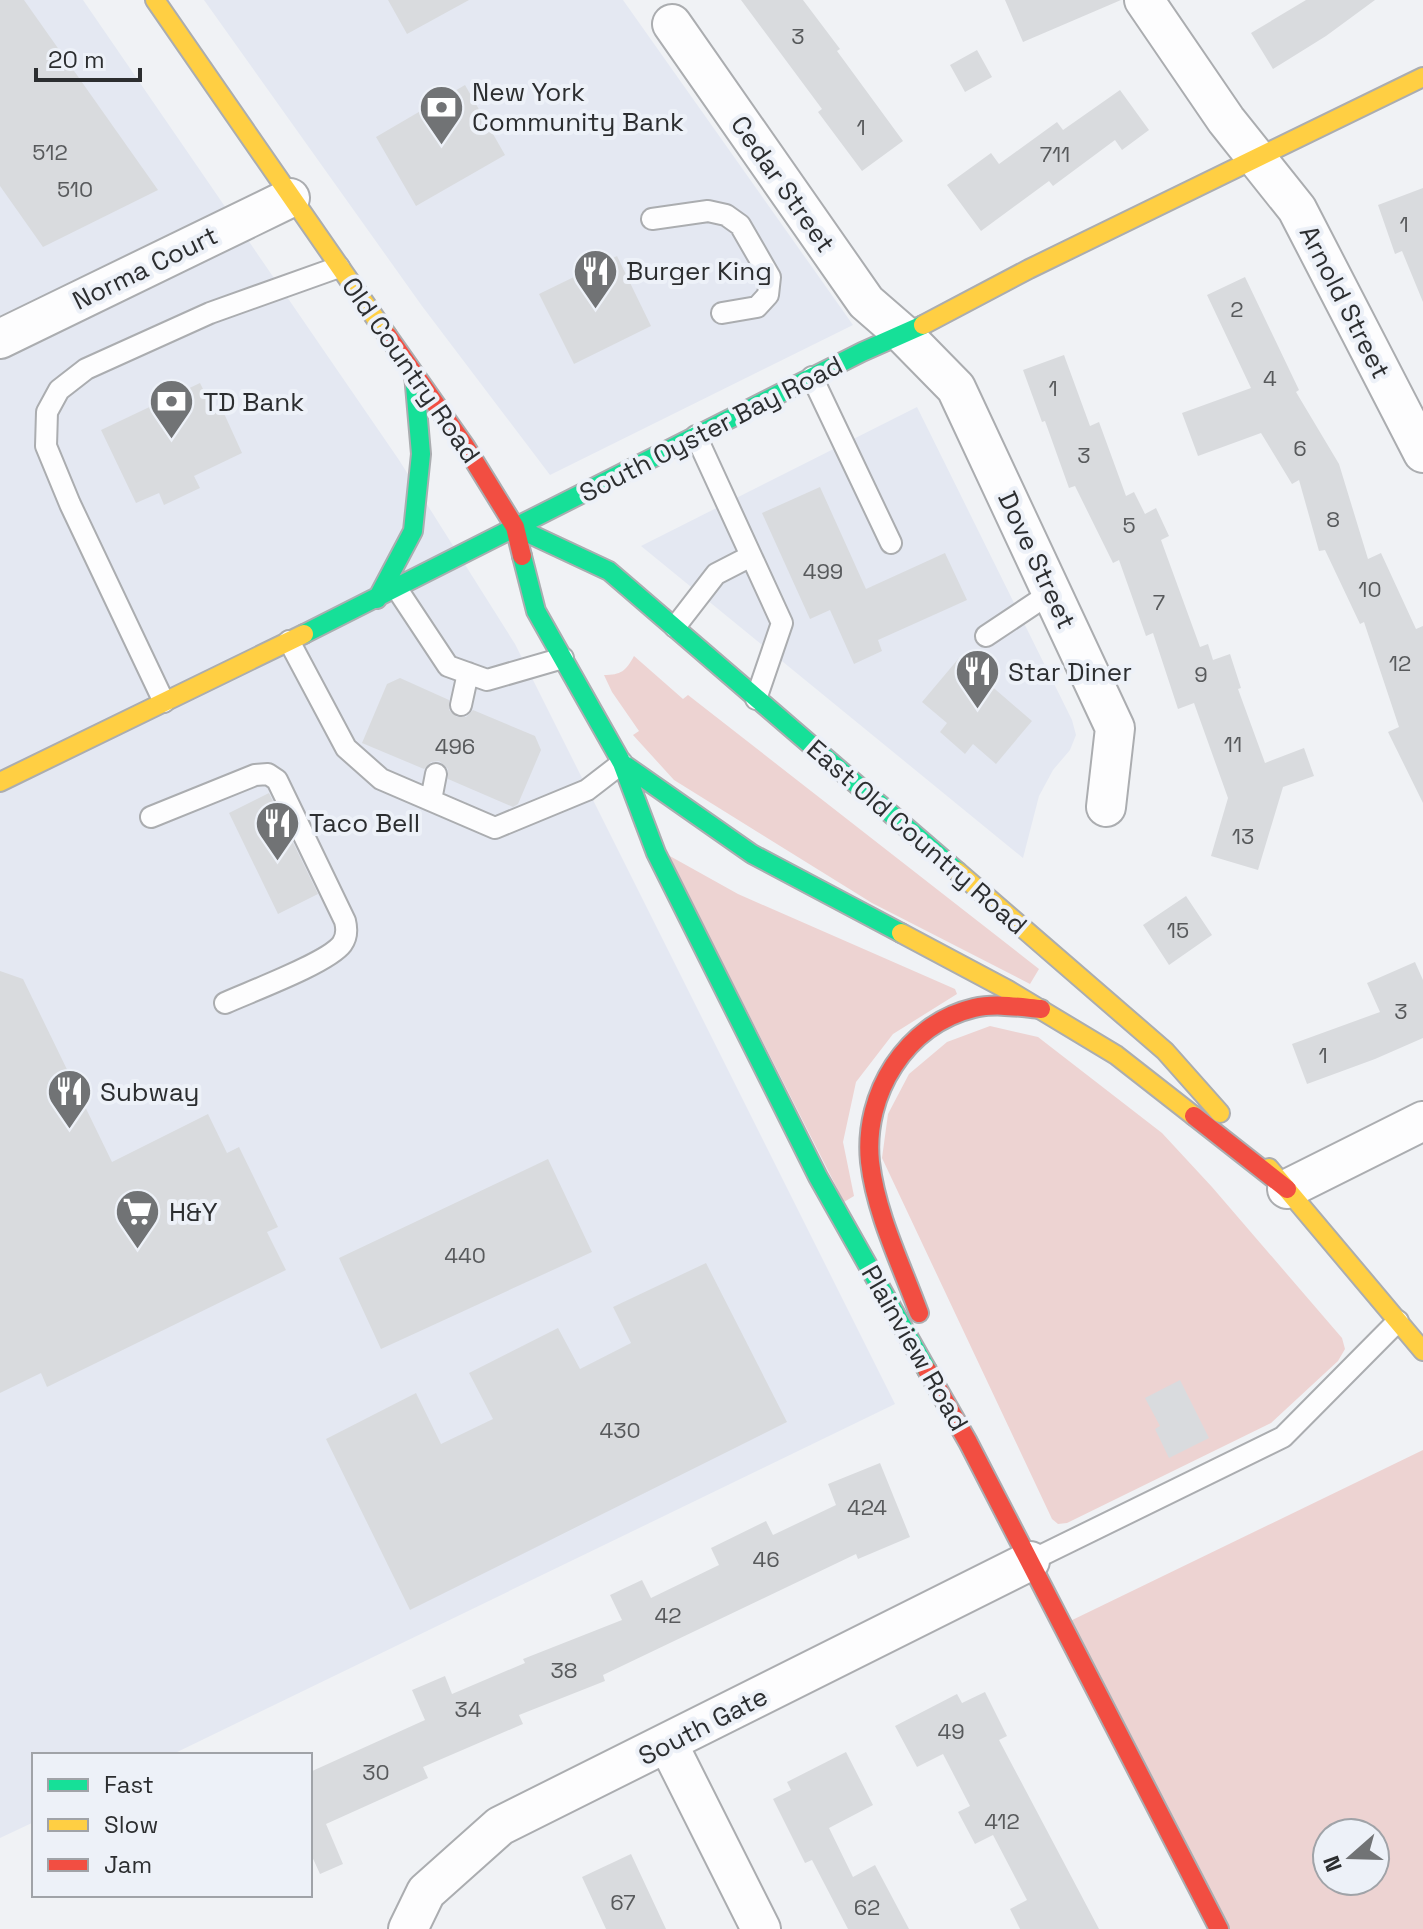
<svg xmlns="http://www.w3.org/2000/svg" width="1423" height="1929" viewBox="0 0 1423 1929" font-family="'Space Grotesk',sans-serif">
	<rect width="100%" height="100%" fill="#f0f2f5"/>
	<path fill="#e4e8f2" d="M0,0H83L399,460L515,644L895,1404L171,1755H34V1822L0,1838Z
		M204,0H623L853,325L550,475L422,306Z
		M917,407L1072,720L1076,735L1070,750L1053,770L1039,796L1023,858L641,546Z"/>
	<path fill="#edd3d2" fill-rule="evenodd" d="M634,656L683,699L688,695L1039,969L1030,984L872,903L674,780L633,735L639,731L612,692L604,675C621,675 626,671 634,656Z
		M668,855L738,894L955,989L957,994L893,1034L856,1082L843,1142L854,1196L844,1202Z
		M990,1026L1038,1037L1162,1133L1212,1187L1342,1338L1345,1349L1338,1361L1271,1423L1067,1523L1058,1524L1052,1519L882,1158L888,1114L909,1074L947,1042Z
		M1423,1450V1929H1219L1064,1624ZM1327,1833H1375V1881H1327Z"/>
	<path fill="#d9dbde" d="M0,0H24L158,190L43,247L0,186Z
		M388,0H469L407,34Z
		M741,0H803L840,49L837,51L903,141L862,171L818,112L822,109Z
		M1005,0H1121L1023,42Z
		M1306,0H1375L1326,36L1273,69L1251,33Z
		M977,50L992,77L965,92L950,65Z
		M465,85L505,155L416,206L376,137Z
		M1120,90L1149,130L1122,150L1115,140L1053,186L1049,181L981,231L947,185L991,153L999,164L1057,122L1063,130Z
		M1423,188V302L1402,251L1395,254L1378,205Z
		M617,256L651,326L574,364L539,294Z
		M1245,277L1299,390L1296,392L1339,464L1368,559L1381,553L1416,629L1423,626V803L1388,732L1399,727L1364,622L1360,624L1325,550L1319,551L1299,480L1292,484L1261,433L1198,456L1182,413L1251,388L1207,295Z
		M1064,355L1090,426L1099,422L1126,496L1134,492L1145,514L1156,508L1169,536L1161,540L1200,647L1208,644L1213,660L1230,654L1241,688L1238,689L1265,763L1304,748L1314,776L1283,787L1258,870L1211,856L1228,798L1194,703L1178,709L1153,633L1146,636L1119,560L1113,563L1075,486L1069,488L1045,421L1042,422L1023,370Z
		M200,383L215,413L222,409L242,453L194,476L200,488L164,505L159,493L136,503L101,430Z
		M820,487L866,589L945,553L967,600L878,640L882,651L854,664L830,610L810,619L762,513Z
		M959,658L1032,721L996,764L973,744L965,754L940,732L947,723L922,702Z
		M400,678L449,700V710L457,717H466L473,710L535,736L541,750L518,804L513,807L448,779V769L439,761L431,762L424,769L362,743L387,684Z
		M269,793L318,894L278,914L229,813Z
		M1186,896L1212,935L1169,965L1143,925Z
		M1415,962L1423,980V1038L1375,1059L1307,1084L1292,1044L1380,1012L1367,983Z
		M0,971L23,979L112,1162L208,1114L227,1153L239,1147L278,1227L267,1232L286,1270L47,1387L41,1373L0,1393Z
		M548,1159L592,1252L381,1349L339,1258Z
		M706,1263L787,1422L410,1610L326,1439L416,1393L441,1444L493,1419L469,1373L558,1328L580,1369L631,1343L613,1307Z
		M1180,1380L1209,1438L1169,1458L1155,1429L1160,1426L1145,1398Z
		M880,1463L910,1537L858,1559L856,1554L603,1675L605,1681L519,1715L523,1724L423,1767L428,1778L326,1824L343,1864L320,1874L310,1852V1772L425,1720L412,1690L445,1676L452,1694L525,1663L523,1659L622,1620L610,1595L642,1580L651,1598L719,1565L711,1548L766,1521L773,1535L836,1505L828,1484Z
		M985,1692L1007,1736L999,1740L1099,1929H1020L1010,1909L1027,1900L993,1835L975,1844L958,1812L970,1806L943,1754L917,1767L895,1726L957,1694L962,1703Z
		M846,1752L873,1805L829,1828L853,1877L875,1865L909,1929H848L812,1860L805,1863L773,1799L791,1790L787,1782Z
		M631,1854L666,1929H606L582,1877Z"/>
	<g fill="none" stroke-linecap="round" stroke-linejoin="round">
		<defs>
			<path id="lane" d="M652,219L708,211L726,215L740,225L770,277L768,295L757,307L722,313
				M812,377L891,543
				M696,436L782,623L756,699
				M397,589L448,666L487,680L563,658
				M675,627L716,574L751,556
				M986,636L1052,592
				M289,641L346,748L381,779L495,828L587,790L622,763
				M164,702L70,504L46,446L47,412L59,390L86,369L210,313L339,267
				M461,705L468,673
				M431,800L436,774
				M151,817L255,775L268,774L277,780L345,921C347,929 347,937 342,944C328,963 249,992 225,1003
				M1030,1561L1283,1437L1398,1321"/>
			<path id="street" d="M1144,0L1226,120L1297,209L1423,453
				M672,24L866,302L904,335L956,388L1115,728L1106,807
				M0,339L290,198
				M1287,1189L1423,1121
				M668,1744L761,1929
				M408,1929L426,1892L500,1826L1030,1561"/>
			<path id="fast" d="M515,527L609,571L957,871
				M522,556L536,611L622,763L752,854L901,933
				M377,599L413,531L421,454L414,374
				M304,634L862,352L923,325
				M622,763L656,853L818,1177L927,1370"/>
			<path id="slow" d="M155,0L387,335
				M923,325L1029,269L1423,77
				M0,782L304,634
				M957,871L1165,1051L1220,1113
				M901,933L1008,990L1116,1055L1194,1116
				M1269,1168L1423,1351"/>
			<path id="jam" d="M387,335L465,446L515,527L522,556
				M1194,1116L1287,1189
				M919,1313C901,1264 876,1214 870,1162C863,1094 906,1024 974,1008C995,1003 1019,1007 1041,1009
				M927,1370L968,1442L1219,1929"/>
		</defs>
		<use href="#lane" stroke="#abadb0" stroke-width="24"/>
		<use href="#street" stroke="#abadb0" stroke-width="42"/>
		<use href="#fast" stroke="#abadb0" stroke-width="22"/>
		<use href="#slow" stroke="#abadb0" stroke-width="22"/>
		<use href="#jam" stroke="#abadb0" stroke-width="22"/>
		<use href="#lane" stroke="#fdfdfe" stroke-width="20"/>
		<use href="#street" stroke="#fdfdfe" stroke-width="38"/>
		<use href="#fast" stroke="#16e098" stroke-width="18"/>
		<use href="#slow" stroke="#ffcf43" stroke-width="18"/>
		<use href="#jam" stroke="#f24e42" stroke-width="18"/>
	</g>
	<defs>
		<symbol id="bank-pin" viewBox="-11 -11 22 30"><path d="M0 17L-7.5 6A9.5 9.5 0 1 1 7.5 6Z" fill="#717375" stroke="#edf1f8"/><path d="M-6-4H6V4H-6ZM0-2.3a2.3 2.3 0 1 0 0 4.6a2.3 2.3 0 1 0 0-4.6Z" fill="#fff"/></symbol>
		<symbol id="restaurant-pin" viewBox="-11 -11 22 30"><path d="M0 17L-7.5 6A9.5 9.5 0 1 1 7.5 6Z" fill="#717375" stroke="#edf1f8"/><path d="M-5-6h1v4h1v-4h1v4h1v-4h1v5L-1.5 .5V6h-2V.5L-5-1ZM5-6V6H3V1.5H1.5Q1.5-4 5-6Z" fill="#fff"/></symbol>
		<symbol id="supermarket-pin" viewBox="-11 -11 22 30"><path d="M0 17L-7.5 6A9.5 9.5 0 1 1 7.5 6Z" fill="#717375" stroke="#edf1f8"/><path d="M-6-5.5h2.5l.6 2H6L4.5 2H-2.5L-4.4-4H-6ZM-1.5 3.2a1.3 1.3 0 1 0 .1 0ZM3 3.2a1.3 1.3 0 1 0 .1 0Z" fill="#fff"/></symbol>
	</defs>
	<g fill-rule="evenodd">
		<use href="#bank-pin" x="416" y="82" width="51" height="69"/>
		<use href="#restaurant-pin" x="570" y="246" width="51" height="69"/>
		<use href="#bank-pin" x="146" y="376" width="51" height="69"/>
		<use href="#restaurant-pin" x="952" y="646" width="51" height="69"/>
		<use href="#restaurant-pin" x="252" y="798" width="51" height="69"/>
		<use href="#restaurant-pin" x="44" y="1066" width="51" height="69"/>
		<use href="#supermarket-pin" x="112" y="1186" width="51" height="69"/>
	</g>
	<g text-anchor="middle" stroke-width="8" stroke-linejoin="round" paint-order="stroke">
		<g font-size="22" fill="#585a5c">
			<text x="798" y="44">3</text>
			<text x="861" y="135">1</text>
			<text x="50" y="160">512</text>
			<text x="1055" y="162">711</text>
			<text x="75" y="197">510</text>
			<text x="1404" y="232">1</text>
			<text x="1237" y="317">2</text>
			<text x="1270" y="386">4</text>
			<text x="1053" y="396">1</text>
			<text x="1300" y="456">6</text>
			<text x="1084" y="463">3</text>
			<text x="1333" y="527">8</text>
			<text x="1129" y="533">5</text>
			<text x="823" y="579">499</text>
			<text x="1370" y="597">10</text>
			<text x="1159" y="610">7</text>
			<text x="1400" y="671">12</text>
			<text x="1201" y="682">9</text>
			<text x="1233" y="752">11</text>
			<text x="455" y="754">496</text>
			<text x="1243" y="844">13</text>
			<text x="1178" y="938">15</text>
			<text x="1401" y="1019">3</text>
			<text x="1323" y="1063">1</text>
			<text x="465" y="1263">440</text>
			<text x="620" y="1438">430</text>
			<text x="867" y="1515">424</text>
			<text x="766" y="1567">46</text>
			<text x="668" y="1623">42</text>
			<text x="564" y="1678">38</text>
			<text x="468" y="1717">34</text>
			<text x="951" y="1739">49</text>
			<text x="376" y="1780">30</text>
			<text x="1002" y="1829">412</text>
			<text x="623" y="1910">67</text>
			<text x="867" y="1915">62</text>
		</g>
		<g font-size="26" fill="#2c2e30" stroke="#edf1f8" text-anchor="start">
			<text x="472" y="101">New York<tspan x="472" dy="30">Community Bank</tspan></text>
			<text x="626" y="280">Burger King</text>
			<text x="203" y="411">TD Bank</text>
			<text x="1008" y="681">Star Diner</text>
			<text x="309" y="832">Taco Bell</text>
			<text x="100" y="1101">Subway</text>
			<text x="169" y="1221">H&amp;Y</text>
		</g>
		<g font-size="26" fill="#2c2e30" stroke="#edf1f8">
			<text transform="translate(783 184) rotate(55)" y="9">Cedar Street</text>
			<text transform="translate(145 268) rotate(-26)" y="9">Norma Court</text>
			<text transform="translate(1345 302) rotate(63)" y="9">Arnold Street</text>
			<text transform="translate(411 370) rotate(55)" y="9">Old Country Road</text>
			<text transform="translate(711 429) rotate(-27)" y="9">South Oyster Bay Road</text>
			<text transform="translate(1037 560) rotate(65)" y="9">Dove Street</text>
			<text transform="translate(917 837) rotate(41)" y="9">East Old Country Road</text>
			<text transform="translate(915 1348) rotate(60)" y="9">Plainview Road</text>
			<text transform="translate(703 1726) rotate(-27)" y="9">South Gate</text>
		</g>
	</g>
	<rect x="32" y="1753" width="280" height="144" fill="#edf1f8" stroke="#a0a3a8" stroke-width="2"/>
	<rect x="48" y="1779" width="40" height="12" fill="#16e098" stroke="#a0a3a8" stroke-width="2"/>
	<text x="104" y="1793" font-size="24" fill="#2c2e30">Fast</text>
	<rect x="48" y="1819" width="40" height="12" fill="#ffcf43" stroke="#a0a3a8" stroke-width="2"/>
	<text x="104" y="1833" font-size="24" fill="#2c2e30">Slow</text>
	<rect x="48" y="1859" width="40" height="12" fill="#f24e42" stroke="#a0a3a8" stroke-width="2"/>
	<text x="104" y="1873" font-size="24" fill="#2c2e30">Jam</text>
	<g transform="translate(1351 1857) rotate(250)"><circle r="38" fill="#edf1f8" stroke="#a0a3a8" stroke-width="2"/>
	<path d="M0-6L14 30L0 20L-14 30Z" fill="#717375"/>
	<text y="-12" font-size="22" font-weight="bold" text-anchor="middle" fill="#2c2e30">N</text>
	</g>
	<path d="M36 68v12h104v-12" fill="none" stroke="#2c2e30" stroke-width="4"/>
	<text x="48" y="68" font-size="24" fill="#2c2e30" stroke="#edf1f8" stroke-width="6" paint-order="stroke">20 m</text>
</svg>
